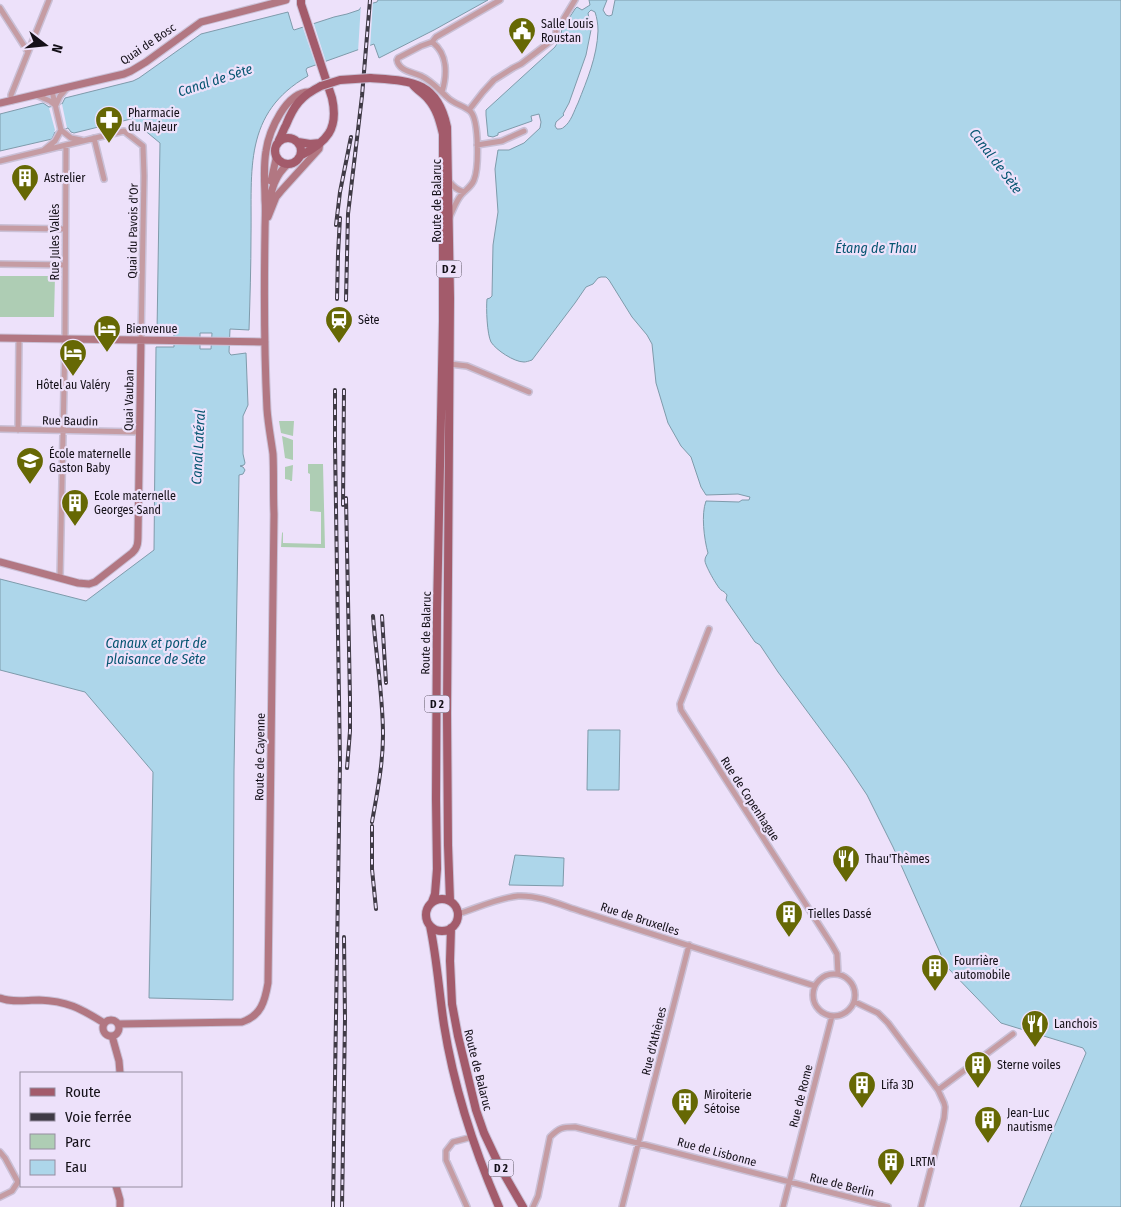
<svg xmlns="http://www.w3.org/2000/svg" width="1121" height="1207" viewBox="0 0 1121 1207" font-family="'Fira Sans Condensed',sans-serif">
	<rect width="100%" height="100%" fill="#ede1fa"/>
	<path fill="#aecdb4" d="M0,276H55L54,317H0Z
		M279,421H294L293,436L281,433Z
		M282,436L293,440V460L285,458Z
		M308,464H323L325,548L281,547L282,533L283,532V543L321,544V512L310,511V474L308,473Z
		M293,465L292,481H290V480L285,479V467Z"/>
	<path fill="#add6ea" stroke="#7f9bab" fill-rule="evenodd" d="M378,0H488L434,30L379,58L374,44L307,68L306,70L308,76C243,113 252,170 251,235C251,266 250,298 249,330L230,329L229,352L230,354L231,355L246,353L248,405L243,416V454L245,463L244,465L240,466L243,467L245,470L243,474L239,475L234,771L233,1000L149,998L153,772L85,692L0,670V579L86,601L154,550L156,347H174V333L157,332L160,143L131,119L74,133L71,132L68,128L55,132L52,139L0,151V114L43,103L49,107L62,104L65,98L133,81L139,78L201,34L288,12L293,29L294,30L334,17L347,14L359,10L362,6L377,2ZM200,333H212L211,349H200Z
		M589,0H607L603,10L606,15L609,16L612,15L615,0H1121V1207H1020L1086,1053L1083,1048L1001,1023L946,966L893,847L867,795L847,765L778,672L760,645L755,642L726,600L727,595C725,592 723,591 721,590C718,588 704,564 705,560C705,557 707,555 708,553C704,539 701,514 706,501L739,502L742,500H749L750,497L738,494L706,495L701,487L691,457L681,446L668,423L656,383L652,344L647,335L632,317L609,280L606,277H601L598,278L593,284L586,287L575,303L532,360C529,361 526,362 524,362C514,362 496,350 491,342C487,334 486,308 487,299L490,298L492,296L493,245L498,212L495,169L498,150H509L524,143L540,128L541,122L539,114L531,116L532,121L498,133V135L493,137L488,136L486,115V110L555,47L560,39L562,29L575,9L577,7L582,10L590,5ZM591,10L595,12C597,18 598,24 598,31C597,57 587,80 578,103C574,111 571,122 564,127C562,129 560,129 557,129L555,126L556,122L564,115L563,114L569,103L586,55L591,30L588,13Z
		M588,730H620L619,790H587Z
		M515,855L564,858L563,886L509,885Z"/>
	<path fill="#ede1fa" d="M373,0L370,48L358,52L361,3Z
		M313,21L326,62L316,66L302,25Z
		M62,104L67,128L54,132L55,130L49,108Z"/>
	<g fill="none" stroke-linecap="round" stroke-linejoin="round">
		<defs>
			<path id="street" d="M0,8L28,52
				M549,23L556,28
				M432,42L421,46L398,58L397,60C399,71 412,72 421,76C432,81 439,90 448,98C454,104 465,106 471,112C479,122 479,168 474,180C471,188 463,191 459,198C455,204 452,212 449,219
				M432,42L436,37L500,0
				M432,42C448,54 447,75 442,92
				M52,91L61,130
				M36,95L50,101L55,105
				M11,101V95L49,0
				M56,105L60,96L67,88
				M469,110L483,92L494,80L513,68L521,64L551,41L556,35V28L561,23L575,0
				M61,130L71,138L81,140
				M94,138L104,179
				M477,145L502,141L524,131
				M44,150L55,141L61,130
				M0,161L124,131L143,146L144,176L141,340
				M449,181C453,187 457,190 464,192
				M0,228L65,229
				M0,264L65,265
				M450,364L467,366L529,392
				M0,429L139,432
				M18,430L19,338
				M60,578L65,339L66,145
				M709,629L680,704L681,710L832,945L837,954L838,974
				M458,914C477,908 498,898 518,896C539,895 561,905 580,911L815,986
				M813 995a21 21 0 1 1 42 0a21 21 0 1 1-42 0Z
				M855,1002L878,1013L888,1023L938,1090L944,1103L945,1107L944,1118L921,1207
				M938,1090L1013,1034
				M0,1152L5,1158L18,1182L12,1191L0,1197
				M467,1207L446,1160V1151L453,1142L472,1137
				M533,1207L538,1196L550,1137C559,1128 562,1127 575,1127L888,1207
				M622,1207L689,945
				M783,1207L832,1016"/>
			<path id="secondary" d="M0,103L124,74L131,71L146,62L201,22L286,0
				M271,181L276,159
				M269,206C271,190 275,175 288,164
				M268,217L276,197L281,191L319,149L320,143
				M0,338L265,342
				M0,562L78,583L89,584L95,582L132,553C138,548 138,542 138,535L141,340
				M0,998C12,1003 26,1000 39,1000C67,1001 80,1008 104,1023
				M103 1028a8 8 0 1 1 16 0a8 8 0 1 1-16 0Z
				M118,1024L242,1022C261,1016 265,1001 268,983L274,514C273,494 274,474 273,454C271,439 268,424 267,409C264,349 264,290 265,231C265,221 266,210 265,200C265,184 263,168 266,151C269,131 286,91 310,92
				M112,1036L119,1061L120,1073
				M116,1186L120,1200V1207"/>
			<path id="primary" d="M370,78C410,81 437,80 447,127L450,298L447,713L448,845L450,901
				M413,85C417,90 424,94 428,99C437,109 440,122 443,134V321L437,611L436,799L437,869L435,894L432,902
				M275 151a13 13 0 1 1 26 0a13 13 0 1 1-26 0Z
				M279,140C282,135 283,130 286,125C294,105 301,96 321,86
				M298,142L310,144L320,143
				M300,156C327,142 339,129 332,98L301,4V0
				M426 915a16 16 0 1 1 32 0a16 16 0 1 1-32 0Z
				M430,926C437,959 439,992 444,1025C454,1088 474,1149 499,1207
				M451,928L450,961L452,1004L458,1036L476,1110L484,1133L500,1167L523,1207"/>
		</defs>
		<use href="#street" stroke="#cac0d6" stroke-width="8"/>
		<use href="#secondary" stroke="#cac0d6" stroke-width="9"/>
		<use href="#primary" stroke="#cac0d6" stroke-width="10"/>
		<use href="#street" stroke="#c59ca3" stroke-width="5"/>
		<use href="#secondary" stroke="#b27782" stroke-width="7"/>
		<use href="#primary" stroke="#a35b6b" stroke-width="8"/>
		<defs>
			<path id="rail" d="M336,225L340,192L351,137
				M337,299L338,254L340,218
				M346,300L348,214L362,96L370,0
				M346,498L350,699V731L347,768
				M343,505L344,390
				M382,616L386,683
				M372,822C377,794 383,764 383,735C383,695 376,656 373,616
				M372,826V869L376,909
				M333,1207L340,762L335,444V390
				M342,1207L345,1019L344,937"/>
		</defs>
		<use href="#rail" stroke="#3f3a45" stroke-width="4"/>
		<use href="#rail" stroke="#ede1fa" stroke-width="2" stroke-dasharray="5.5" stroke-linecap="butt"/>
		<defs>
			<path id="primary-bridge" d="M321,86L340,80L370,78"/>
		</defs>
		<use href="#primary-bridge" stroke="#cac0d6" stroke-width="10" stroke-linecap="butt"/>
		<use href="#primary-bridge" stroke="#a35b6b" stroke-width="8"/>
	</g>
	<defs>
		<symbol id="civic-pin" viewBox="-11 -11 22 30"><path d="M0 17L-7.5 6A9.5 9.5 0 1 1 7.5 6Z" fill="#666804" stroke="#ede1fa"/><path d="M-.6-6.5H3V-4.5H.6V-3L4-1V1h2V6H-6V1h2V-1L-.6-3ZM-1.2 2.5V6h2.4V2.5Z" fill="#fff"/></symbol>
		<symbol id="pharmacy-pin" viewBox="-11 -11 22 30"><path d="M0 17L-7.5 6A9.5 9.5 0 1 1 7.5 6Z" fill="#666804" stroke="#ede1fa"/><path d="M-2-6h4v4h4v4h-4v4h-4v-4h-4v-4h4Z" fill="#fff"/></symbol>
		<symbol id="building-pin" viewBox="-11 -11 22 30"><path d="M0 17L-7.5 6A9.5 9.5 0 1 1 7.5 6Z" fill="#666804" stroke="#ede1fa"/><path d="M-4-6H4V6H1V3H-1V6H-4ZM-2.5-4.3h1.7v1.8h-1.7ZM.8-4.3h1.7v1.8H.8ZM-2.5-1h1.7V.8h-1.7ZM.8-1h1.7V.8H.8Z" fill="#fff"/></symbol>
		<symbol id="station-pin" viewBox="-11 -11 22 30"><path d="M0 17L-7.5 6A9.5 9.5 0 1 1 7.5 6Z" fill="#666804" stroke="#ede1fa"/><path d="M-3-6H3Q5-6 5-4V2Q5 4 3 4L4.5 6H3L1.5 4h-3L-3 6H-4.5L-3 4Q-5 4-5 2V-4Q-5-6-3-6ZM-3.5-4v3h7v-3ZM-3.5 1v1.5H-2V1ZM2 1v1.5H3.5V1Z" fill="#fff"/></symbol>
		<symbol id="hotel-pin" viewBox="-11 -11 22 30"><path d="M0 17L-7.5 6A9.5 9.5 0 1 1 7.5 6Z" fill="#666804" stroke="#ede1fa"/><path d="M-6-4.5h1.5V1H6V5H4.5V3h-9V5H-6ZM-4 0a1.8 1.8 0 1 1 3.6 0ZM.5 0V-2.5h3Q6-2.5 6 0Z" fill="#fff"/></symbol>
		<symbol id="school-pin" viewBox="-11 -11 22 30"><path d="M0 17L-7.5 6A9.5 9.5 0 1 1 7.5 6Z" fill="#666804" stroke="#ede1fa"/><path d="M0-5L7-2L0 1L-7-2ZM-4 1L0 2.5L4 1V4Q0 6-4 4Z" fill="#fff"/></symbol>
		<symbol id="restaurant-pin" viewBox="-11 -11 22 30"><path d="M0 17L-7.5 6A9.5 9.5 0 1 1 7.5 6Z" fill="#666804" stroke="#ede1fa"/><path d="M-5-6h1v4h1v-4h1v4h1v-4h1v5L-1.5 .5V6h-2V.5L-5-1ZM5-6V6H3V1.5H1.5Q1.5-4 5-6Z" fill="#fff"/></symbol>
	</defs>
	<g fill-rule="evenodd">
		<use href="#civic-pin" x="506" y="15" width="32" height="43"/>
		<use href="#pharmacy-pin" x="93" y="104" width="32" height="43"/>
		<use href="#building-pin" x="9" y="162" width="32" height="43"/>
		<use href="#station-pin" x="323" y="304" width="32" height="43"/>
		<use href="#hotel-pin" x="91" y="313" width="32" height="43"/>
		<use href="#hotel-pin" x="57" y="337" width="32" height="43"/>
		<use href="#school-pin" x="14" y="445" width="32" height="43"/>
		<use href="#building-pin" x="59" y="487" width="32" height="43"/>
		<use href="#restaurant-pin" x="830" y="843" width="32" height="43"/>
		<use href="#building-pin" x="773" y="898" width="32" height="43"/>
		<use href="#building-pin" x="919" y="952" width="32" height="43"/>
		<use href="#restaurant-pin" x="1019" y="1008" width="32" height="43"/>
		<use href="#building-pin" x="962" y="1049" width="32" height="43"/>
		<use href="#building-pin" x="846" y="1069" width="32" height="43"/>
		<use href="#building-pin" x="669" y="1086" width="32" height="43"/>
		<use href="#building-pin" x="972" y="1104" width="32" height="43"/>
		<use href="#building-pin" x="875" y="1146" width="32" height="43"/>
	</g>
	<g text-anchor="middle" stroke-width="4.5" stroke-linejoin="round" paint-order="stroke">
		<g fill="#ede1fa" stroke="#554f5c" stroke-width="1">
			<rect x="436.5" y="260.5" width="25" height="17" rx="4"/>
			<rect x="424.5" y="695.5" width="25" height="17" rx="4"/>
			<rect x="488.5" y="1159.5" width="25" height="17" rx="4"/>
		</g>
		<g font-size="11" font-weight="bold" fill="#141018">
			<text x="449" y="273">D 2</text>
			<text x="437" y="708">D 2</text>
			<text x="501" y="1172">D 2</text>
		</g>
		<g font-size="12" fill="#141018" stroke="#ede1fa" text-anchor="start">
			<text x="541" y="28">Salle Louis<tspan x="541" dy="14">Roustan</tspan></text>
			<text x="128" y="117">Pharmacie<tspan x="128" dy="14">du Majeur</tspan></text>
			<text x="44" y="182">Astrelier</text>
			<text x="358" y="324">Sète</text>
			<text x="126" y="333">Bienvenue</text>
			<text x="73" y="389" text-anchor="middle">Hôtel au Valéry</text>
			<text x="49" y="458">École maternelle<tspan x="49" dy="14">Gaston Baby</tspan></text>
			<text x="94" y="500">Ecole maternelle<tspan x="94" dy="14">Georges Sand</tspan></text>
			<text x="865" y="863">Thau'Thèmes</text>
			<text x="808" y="918">Tielles Dassé</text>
			<text x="954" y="965">Fourrière<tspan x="954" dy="14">automobile</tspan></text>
			<text x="1054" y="1028">Lanchois</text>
			<text x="997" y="1069">Sterne voiles</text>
			<text x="881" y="1089">Lifa 3D</text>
			<text x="704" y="1099">Miroiterie<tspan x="704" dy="14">Sétoise</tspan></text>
			<text x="1007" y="1117">Jean-Luc<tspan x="1007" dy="14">nautisme</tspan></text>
			<text x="910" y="1166">LRTM</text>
		</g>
		<g font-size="12" fill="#141018" stroke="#ede1fa">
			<text transform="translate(148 44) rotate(-34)" y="4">Quai de Bosc</text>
			<text transform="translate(437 201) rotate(-90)" y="4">Route de Balaruc</text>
			<text transform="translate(133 231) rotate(-89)" y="4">Quai du Pavois d'Or</text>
			<text transform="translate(55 242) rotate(-90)" y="4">Rue Jules Vallès</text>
			<text transform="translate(129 400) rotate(-89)" y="4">Quai Vauban</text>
			<text transform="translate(70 421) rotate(1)" y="4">Rue Baudin</text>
			<text transform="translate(426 633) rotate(-89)" y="4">Route de Balaruc</text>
			<text transform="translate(260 757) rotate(-89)" y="4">Route de Cayenne</text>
			<text transform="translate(750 799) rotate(57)" y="4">Rue de Copenhague</text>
			<text transform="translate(640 919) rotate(18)" y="4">Rue de Bruxelles</text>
			<text transform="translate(654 1041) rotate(-76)" y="4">Rue d'Athènes</text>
			<text transform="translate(478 1070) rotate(76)" y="4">Route de Balaruc</text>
			<text transform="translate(801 1096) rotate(-76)" y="4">Rue de Rome</text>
			<text transform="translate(717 1152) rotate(15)" y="4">Rue de Lisbonne</text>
			<text transform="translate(842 1185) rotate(14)" y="4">Rue de Berlin</text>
		</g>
		<g font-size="14" font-style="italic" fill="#065571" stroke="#ede1fa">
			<text transform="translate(215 80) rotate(-18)" y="5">Canal de Sète</text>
			<text transform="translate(996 161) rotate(53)" y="5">Canal de Sète</text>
			<text x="876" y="253">Étang de Thau</text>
			<text transform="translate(198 447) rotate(-87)" y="5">Canal Latéral</text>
			<text x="156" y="648">Canaux et port de<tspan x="156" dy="16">plaisance de Sète</tspan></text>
		</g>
	</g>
	<rect x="20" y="1072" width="162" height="115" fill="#ede1fa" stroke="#968da0"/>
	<rect x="30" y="1088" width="25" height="8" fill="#a35b6b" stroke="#968da0"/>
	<text x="65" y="1097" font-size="15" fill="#141018">Route</text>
	<rect x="30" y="1113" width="25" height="8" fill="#3f3a45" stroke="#968da0"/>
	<text x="65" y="1122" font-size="15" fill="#141018">Voie ferrée</text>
	<rect x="30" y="1134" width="25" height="15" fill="#aecdb4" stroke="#968da0"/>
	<text x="65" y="1147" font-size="15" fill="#141018">Parc</text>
	<rect x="30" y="1160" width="25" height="15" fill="#add6ea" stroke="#968da0"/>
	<text x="65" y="1172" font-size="15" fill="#141018">Eau</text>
	<g transform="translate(45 45) rotate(106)" stroke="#ede1fa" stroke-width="4" paint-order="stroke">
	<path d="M0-4L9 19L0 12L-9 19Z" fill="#141018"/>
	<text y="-8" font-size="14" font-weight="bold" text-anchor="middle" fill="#141018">N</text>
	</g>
</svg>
